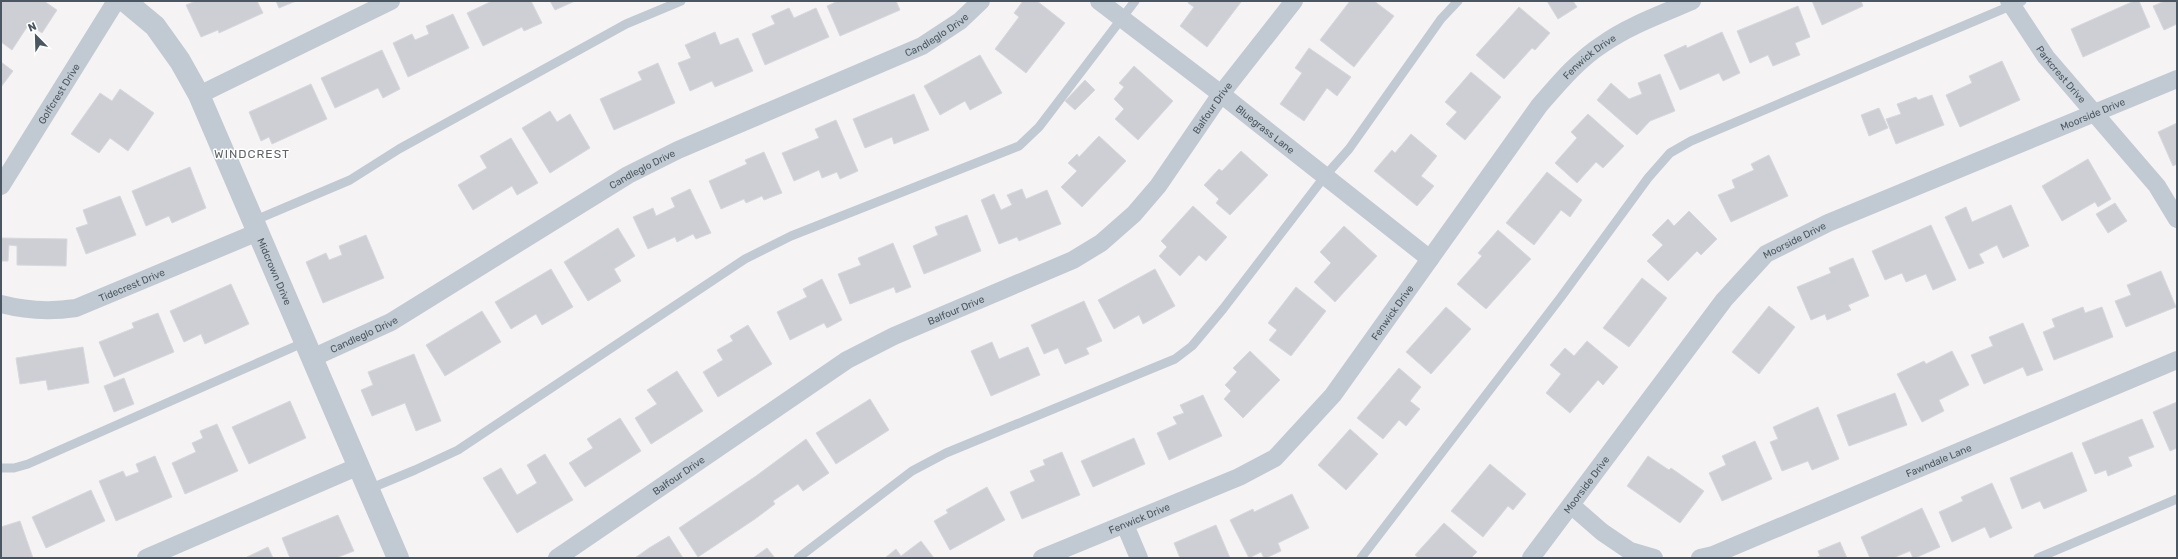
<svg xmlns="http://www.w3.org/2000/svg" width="2178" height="559" viewBox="0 0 2178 559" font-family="Rubik,sans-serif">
	<rect width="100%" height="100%" fill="#f5f3f3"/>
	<path fill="#cdcfd5" stroke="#d7d9de" d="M1,1H44L57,10L42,33L29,24L12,50L1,42Z
		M196,1H257L263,13L219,33L218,30L201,37L186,5Z
		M276,1H296L279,8Z
		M492,1H531L542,23L524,31L522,27L483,46L467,13Z
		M550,1H575L555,10Z
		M838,1H896L900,10L840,36L827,6Z
		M1023,1H1037L1065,23L1026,73L995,49L1019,17L1014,13Z
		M1189,1H1240L1241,2L1207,47L1180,26L1194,7L1188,3Z
		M1350,1H1374L1394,16L1354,67L1320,40Z
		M1547,1H1573L1577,7L1558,19Z
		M1812,1H1861L1863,6L1822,25Z
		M2134,1H2139L2150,27L2083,57L2071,29Z
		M2165,1H2177V24L2164,30L2153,6Z
		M1798,6L1810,37L1795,43L1800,55L1773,66L1768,55L1750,63L1737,31Z
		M1519,7L1550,33L1535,50L1532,48L1504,79L1476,55Z
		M789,8L794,18L816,8L829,37L765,65L752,34L775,24L771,16Z
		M453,14L469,48L408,77L393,43L412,34L415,40L429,34L426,26Z
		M715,32L720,45L738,38L753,71L715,87L712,81L690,91L678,63L691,58L685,45Z
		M1722,32L1740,73L1723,81L1719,73L1680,90L1664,55L1686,45L1687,48Z
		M1309,48L1351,77L1337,96L1327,88L1304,121L1280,104L1302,73L1295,68Z
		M382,50L400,89L383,98L378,88L335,108L321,78Z
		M980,55L1002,93L970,110L965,101L940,115L924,86Z
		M2002,61L2020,100L1960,127L1946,95L1972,83L1969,76Z
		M1,62L13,71L1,87Z
		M658,63L675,103L614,130L600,99L642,80L638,72Z
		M1134,66L1173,101L1138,140L1115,119L1124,109L1114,99L1124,87L1119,83Z
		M1471,72L1501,97L1465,140L1446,124L1457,112L1445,102Z
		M1660,74L1675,111L1650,121L1637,135L1597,100L1611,83L1629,99L1642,94L1638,83Z
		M1085,80L1095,90L1075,110L1065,101Z
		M311,84L327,119L272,144L269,137L261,141L249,112Z
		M120,89L154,113L128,151L110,138L99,153L71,134L100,93L112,101Z
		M914,94L929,130L894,144L892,137L865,148L853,119Z
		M1932,95L1944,125L1896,144L1886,119L1901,114L1897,104L1916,97L1918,100Z
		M1879,108L1888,128L1869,136L1861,115Z
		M550,111L557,122L570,114L590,148L550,173L522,128Z
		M1588,114L1624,146L1603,168L1596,162L1577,183L1555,163L1577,138L1571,132Z
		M836,120L858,171L840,179L837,172L822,178L819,170L794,181L782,153L819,138L815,129Z
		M2177,123V164L2173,166L2158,132Z
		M1411,134L1437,156L1421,176L1434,186L1417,206L1374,171L1392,150L1395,153Z
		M1099,136L1126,161L1082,207L1061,187L1077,171L1068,163L1077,154L1079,157Z
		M511,138L538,183L517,195L512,186L473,210L458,185L487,168L480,156Z
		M1241,151L1268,175L1230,215L1216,203L1219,199L1204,185L1219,169L1222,171Z
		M764,152L782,193L764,200L762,196L746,203L744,199L721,209L709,181L747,164L745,160Z
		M1769,155L1788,196L1731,222L1718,195L1735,188L1732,180L1754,170L1751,164Z
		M2088,159L2111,199L2098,207L2095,202L2062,221L2042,186Z
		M190,167L206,208L172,223L169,216L146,226L132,191Z
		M1547,172L1582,200L1570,217L1561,210L1534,245L1506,223Z
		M690,189L711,233L696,239L693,234L677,242L675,237L648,249L633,217L653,208L656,216L675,207L671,198Z
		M1022,189L1026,199L1047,190L1061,224L1019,241L1017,237L999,244L981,200L994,194L1001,210L1012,205L1007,195Z
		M120,196L136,235L86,254L76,228L88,224L83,210Z
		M2115,203L2127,221L2108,233L2096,214Z
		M2011,205L2029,246L2003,258L1997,245L1979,254L1984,263L1969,269L1945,217L1966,207L1972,222Z
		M1193,206L1227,237L1206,261L1199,255L1180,276L1159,256L1167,247L1161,241Z
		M1689,211L1717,239L1701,255L1697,251L1668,281L1647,261L1663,245L1652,235L1668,219L1674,226Z
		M967,215L981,251L924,274L913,246L938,235L935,227Z
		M1931,225L1956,280L1933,290L1926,274L1906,282L1902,273L1885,280L1872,251Z
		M1344,226L1377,256L1335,302L1314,282L1331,263L1320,252Z
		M618,228L635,256L614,269L621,281L588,301L564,262Z
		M1498,230L1531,259L1486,309L1457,284L1482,256L1478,253Z
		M366,235L384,278L323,303L306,262L326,253L329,260L342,255L339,246Z
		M1,238L67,239L66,266L17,265V246L9,245L8,261H1Z
		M893,243L911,287L896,293L894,287L850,304L838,274L861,265L858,258Z
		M1853,258L1869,296L1848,305L1851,310L1827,320L1825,314L1811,320L1797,287L1831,273L1829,268Z
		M551,269L573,307L542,325L536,314L511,329L495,302Z
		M1155,269L1175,306L1143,324L1139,315L1114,329L1098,300Z
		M2161,271L2176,307L2126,327L2115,301L2131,295L2127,285Z
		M1642,278L1667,298L1629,347L1603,328Z
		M822,279L842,320L827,328L824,323L790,340L777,312L807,297L803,289Z
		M231,284L249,324L205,344L201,334L184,342L170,311Z
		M1296,287L1326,311L1291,356L1269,340L1277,330L1268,323Z
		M1084,301L1102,341L1086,348L1089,354L1065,364L1058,348L1044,354L1031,325Z
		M1769,306L1795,327L1759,374L1732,352Z
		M1446,307L1471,329L1431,374L1406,352Z
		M2083,307L2085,313L2102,307L2113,337L2054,360L2043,332L2055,327L2052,319Z
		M482,311L501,342L445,376L426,345Z
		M158,313L174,352L114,377L99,342L134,328L132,323Z
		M2023,323L2043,370L2027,376L2023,367L1984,384L1971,355L1993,346L1989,337Z
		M748,325L772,364L718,397L703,372L723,360L717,350L733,341L730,336Z
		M1587,341L1618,367L1603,385L1598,380L1570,413L1546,393L1561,374L1550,365L1565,348L1574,356Z
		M992,342L999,359L1028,347L1040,375L991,396L971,351Z
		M83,347L89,383L48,390L46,380L20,384L16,358Z
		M1250,351L1280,380L1243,418L1224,399L1231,391L1225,385L1237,372L1233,368Z
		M1952,351L1969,385L1939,400L1944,411L1922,422L1897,374L1924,361L1926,364Z
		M414,354L441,421L416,431L405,403L372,416L361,390L373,385L368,372Z
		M1399,368L1421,387L1410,401L1420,409L1406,426L1399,420L1383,439L1357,418Z
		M677,371L703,411L651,444L635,418L657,404L647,390Z
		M124,378L134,404L114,412L104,386Z
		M1895,393L1907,425L1849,446L1837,415Z
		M1203,395L1222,436L1169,460L1157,433L1177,424L1173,417L1184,413L1180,405Z
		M870,399L889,430L836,464L816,433Z
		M290,401L306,438L249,464L232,427Z
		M2177,402V448L2170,451L2153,412Z
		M1818,407L1839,459L1812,470L1808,461L1782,471L1770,442L1778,439L1773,427Z
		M620,418L641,451L585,487L569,463L593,448L587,439Z
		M2142,419L2154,447L2128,457L2132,466L2108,476L2106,470L2095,474L2082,443Z
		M217,424L238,471L185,494L172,463L196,452L192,443L203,438L200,431Z
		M1350,429L1378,454L1346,490L1318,465Z
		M1134,438L1145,464L1093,487L1081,461Z
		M806,439L829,473L803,491L798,484L773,501L775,504L755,519L698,557L679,528L756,476Z
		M1755,441L1772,479L1722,501L1709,473L1726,465L1722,456Z
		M1062,452L1080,495L1022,519L1010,492L1035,481L1030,471L1045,465L1043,460Z
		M2072,452L2087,491L2044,509L2040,501L2022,509L2010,478Z
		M545,454L573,500L517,533L483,478L501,468L517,495L537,483L527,465Z
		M155,456L172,497L116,521L99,481L123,471L126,477L139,472L136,464Z
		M1648,456L1669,470L1671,468L1704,491L1680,523L1627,486Z
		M1490,464L1526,494L1513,510L1508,506L1483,537L1451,511Z
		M1992,483L2012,528L1990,538L1985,527L1952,542L1939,512L1963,501L1961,497Z
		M987,487L1005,520L950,550L934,521L948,513L946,510Z
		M91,490L105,521L46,548L32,517Z
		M1292,494L1309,528L1278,543L1281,551L1266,558H1264L1261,552L1249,558L1230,520L1253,509L1254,512Z
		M1922,508L1940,547L1915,558H1913L1910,551L1893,558H1870L1861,537Z
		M338,515L354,551L336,558H290L282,538Z
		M20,521L33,558H1V527Z
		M1444,523L1477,552L1471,558H1419L1415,555Z
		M1216,525L1230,558H1180L1174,543Z
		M669,536L683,558H635L649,548Z
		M921,541L934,558H885L896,549L901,556Z
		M1840,542L1847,558H1815L1820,556L1818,551Z
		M268,547L273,558H247V557Z
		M767,548L775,558H753Z"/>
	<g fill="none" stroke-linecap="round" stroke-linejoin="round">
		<path stroke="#c1cad2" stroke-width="9" d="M253,221L350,180L399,149L597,40L626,24L681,1
			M1,468H14L28,464L305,342
			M369,489L415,470L458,450L745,259L791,236L1019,146L1039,127L1135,1
			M798,558L912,471L946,453L1175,359L1192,346L1223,309L1325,176L1349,149L1441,19L1458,1
			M1361,558L1561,297L1648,178L1670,153L1691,141L2022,1
			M2038,558L2177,499"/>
		<g stroke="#c1cad2" stroke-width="18">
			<path id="s1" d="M1099,1L1221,94L1430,259"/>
			<path id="s2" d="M2009,1L2046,57L2157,186L2177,219"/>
			<path d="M199,95L391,1"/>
			<path id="s3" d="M1,186L116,1"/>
			<path id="s4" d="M1,304C27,311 49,312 76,308L258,232"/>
			<path id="s5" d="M312,358L391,322L628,175L678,150L922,46L960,21L981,1"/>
			<path d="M1571,505L1602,532L1630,551L1654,558"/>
			<path d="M1125,525L1139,558"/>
			<path d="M146,558L359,466"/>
			<path id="s6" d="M557,558L847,360L894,336L1073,260L1101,243L1134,214L1158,186L1221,94L1294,1"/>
			<path id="s7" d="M1042,558L1239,477L1275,458L1333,395L1539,106C1559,83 1578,60 1603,44C1630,25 1662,14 1692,1"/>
			<path id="s8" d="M1531,558L1724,300L1766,254L1828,223L2177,79"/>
			<path id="s9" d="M1700,558L1713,555L2177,360"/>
		</g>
		<path stroke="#c1cad2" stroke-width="22" id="s10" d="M125,1L155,26L180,61L199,95L398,558"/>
	</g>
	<g text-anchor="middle" stroke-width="3" stroke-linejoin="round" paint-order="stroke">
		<g font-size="10" fill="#4a5661" stroke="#fff">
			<text dy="4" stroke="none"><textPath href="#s5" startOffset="705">Candleglo Drive</textPath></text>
			<text dy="4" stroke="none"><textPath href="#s7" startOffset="765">Fenwick Drive</textPath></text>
			<text dy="4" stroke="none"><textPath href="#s2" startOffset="90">Parkcrest Drive</textPath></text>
			<text dy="4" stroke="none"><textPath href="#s3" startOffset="109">Golfcrest Drive</textPath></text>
			<text dy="4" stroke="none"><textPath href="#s6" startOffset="807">Balfour Drive</textPath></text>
			<text dy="4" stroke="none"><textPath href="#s8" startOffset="740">Moorside Drive</textPath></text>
			<text dy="4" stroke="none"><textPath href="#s1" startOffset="210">Bluegrass Lane</textPath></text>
			<text dy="4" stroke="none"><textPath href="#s5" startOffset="381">Candleglo Drive</textPath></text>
			<text dy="4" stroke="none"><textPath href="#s8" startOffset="416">Moorside Drive</textPath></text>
			<text dy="4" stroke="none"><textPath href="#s10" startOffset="313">Midcrown Drive</textPath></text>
			<text dy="4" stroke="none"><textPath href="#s4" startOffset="136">Tidecrest Drive</textPath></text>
			<text dy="4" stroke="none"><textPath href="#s6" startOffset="471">Balfour Drive</textPath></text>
			<text dy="4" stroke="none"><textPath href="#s7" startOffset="441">Fenwick Drive</textPath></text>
			<text dy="4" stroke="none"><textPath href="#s5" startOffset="57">Candleglo Drive</textPath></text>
			<text dy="4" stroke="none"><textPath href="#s9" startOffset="258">Fawndale Lane</textPath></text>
			<text dy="4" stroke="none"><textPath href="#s6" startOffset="147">Balfour Drive</textPath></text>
			<text dy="4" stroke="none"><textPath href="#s8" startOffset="92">Moorside Drive</textPath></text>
			<text dy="4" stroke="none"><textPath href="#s7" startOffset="105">Fenwick Drive</textPath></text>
		</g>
		<g font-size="12" letter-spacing="1" fill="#5f6368" stroke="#fff">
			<text x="252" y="158">WINDCREST</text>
		</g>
	</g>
	<rect width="2178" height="559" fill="none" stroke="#4a5661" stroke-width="4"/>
	<g transform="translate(36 36) rotate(337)" stroke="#ffffff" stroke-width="3" paint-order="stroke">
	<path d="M0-3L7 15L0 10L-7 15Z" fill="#4a5661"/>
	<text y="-6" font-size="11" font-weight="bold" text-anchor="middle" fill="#4a5661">N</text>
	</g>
</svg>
